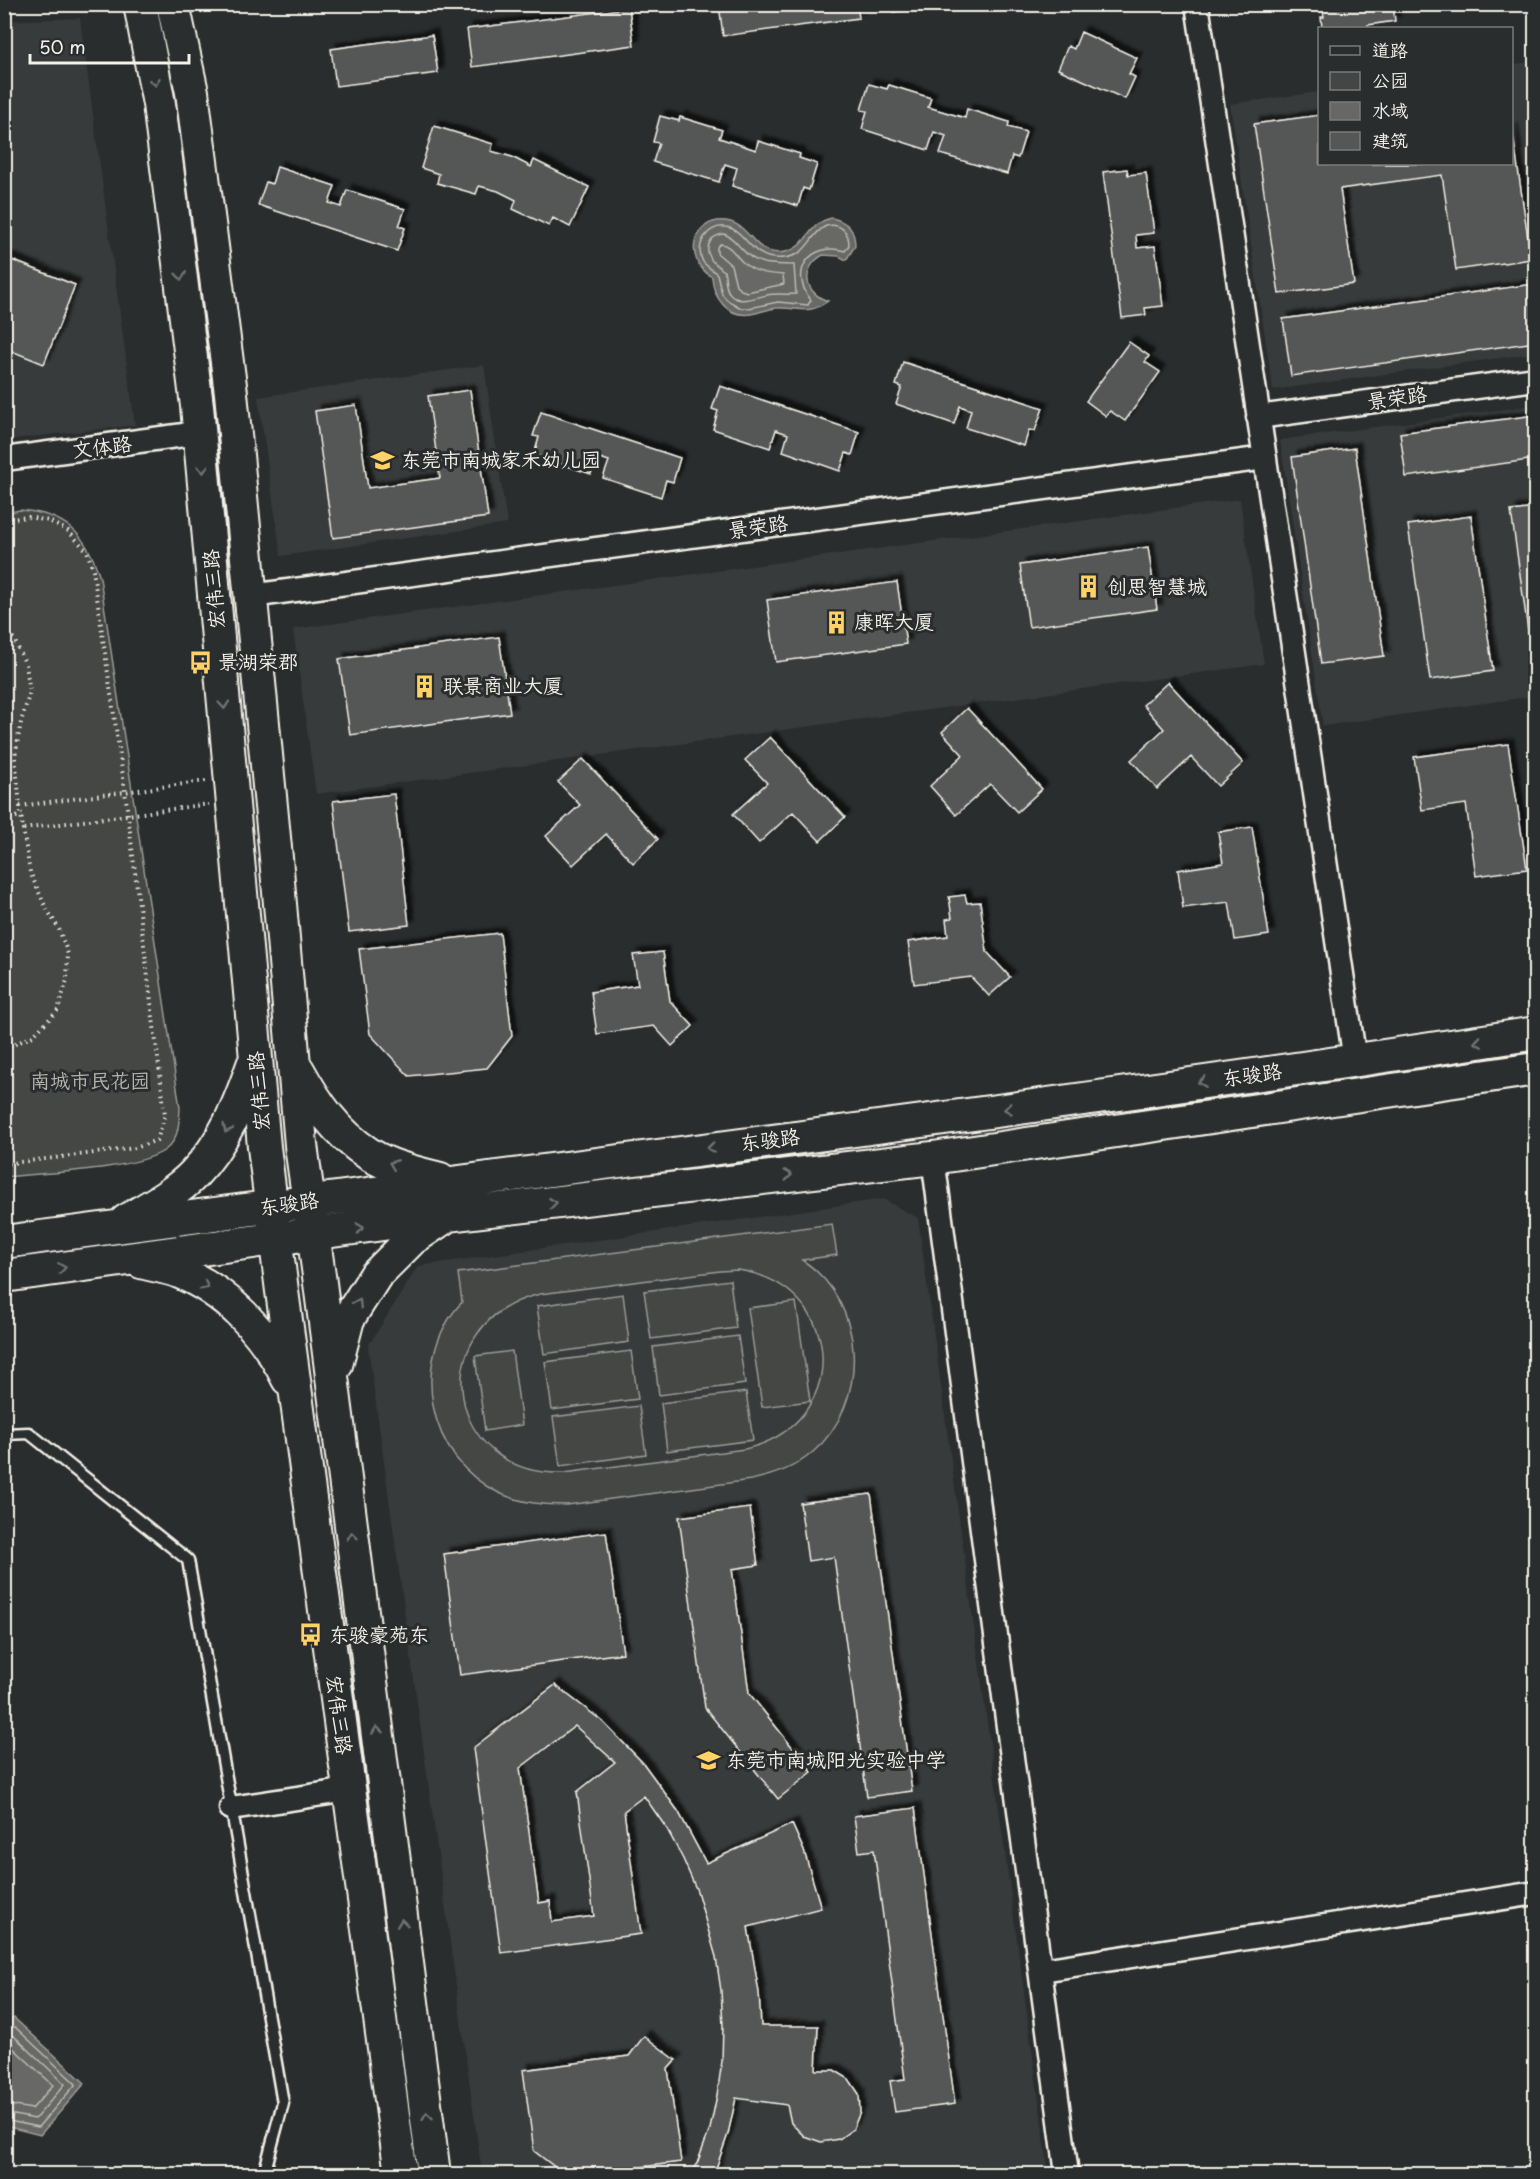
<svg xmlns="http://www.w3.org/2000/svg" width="1540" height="2179" viewBox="0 0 1540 2179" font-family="'Playpen Sans','LXGW WenKai TC',sans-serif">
	<defs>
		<filter id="shadow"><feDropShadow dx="5.5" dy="-5.5" stdDeviation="1.5" flood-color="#0009"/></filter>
	</defs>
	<rect width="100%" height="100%" fill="#2a2d2e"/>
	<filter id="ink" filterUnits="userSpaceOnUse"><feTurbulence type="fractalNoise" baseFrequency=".0167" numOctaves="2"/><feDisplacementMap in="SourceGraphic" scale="12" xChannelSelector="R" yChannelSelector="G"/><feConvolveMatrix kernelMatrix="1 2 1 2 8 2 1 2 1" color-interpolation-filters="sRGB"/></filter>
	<g filter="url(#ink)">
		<path fill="#373a3a" d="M80,18L135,425L5,440L4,21Z
			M1535,61V353L1273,390L1230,104L1319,92L1320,164H1512V65Z
			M484,365L507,524L281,556L258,397Z
			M1535,405V696L1323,726L1280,440Z
			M1240,499L1264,664L316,794L293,629Z
			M883,1199L918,1218L1049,2174H482L368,1346L418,1266Z"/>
		<path fill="#444645" stroke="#9c9c96" stroke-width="1.5" fill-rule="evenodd" d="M20,510C66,514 87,534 100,578L180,1108C179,1123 179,1140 165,1150C137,1170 42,1173 5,1177L4,513Z
			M832,1224L837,1255L802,1260C867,1302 870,1403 813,1452C795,1468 774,1475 751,1480L567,1505C543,1505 521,1503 499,1493C427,1459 408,1360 462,1302L458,1273ZM738,1270C846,1286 852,1424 745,1449L564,1473C444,1477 422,1322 540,1294L720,1271Z
			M730,1280L736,1328L651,1339L644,1291Z
			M623,1294L629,1342L544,1354L537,1306Z
			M796,1302L810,1401L762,1407L748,1308Z
			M738,1336L745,1384L659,1395L653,1347Z
			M512,1351L522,1425L485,1431L475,1356Z
			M631,1351L638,1399L552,1410L545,1362Z
			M746,1392L753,1440L667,1451L661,1403Z
			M639,1406L646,1454L560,1466L553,1417Z"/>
		<path fill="#676866" stroke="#9f9f9a" stroke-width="1.5" d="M832,218C848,222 855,230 855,246L846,260L839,256L823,255C801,267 803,293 828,301C807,316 800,307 778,308C769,308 760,313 751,314C728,318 713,298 712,277C681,258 694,217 726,221C752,224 753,258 785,252C809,247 808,222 832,218Z
			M14,2018L85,2083L40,2135L5,2126V2024Z"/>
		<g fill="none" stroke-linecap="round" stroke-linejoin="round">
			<path stroke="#bcbab4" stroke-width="1.5" d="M826,226C840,223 849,231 849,245L845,251C810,241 788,272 811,300L808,305L778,302L749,308H741L727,300L722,294L717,274C713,270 707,267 703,262C694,246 707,225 725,227C748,229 749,262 784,258C810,255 809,234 826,226Z
				M724,234C733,237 736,243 742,249C757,267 774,264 794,265L796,294C787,295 777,293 767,295C753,298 731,308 726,285C725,280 726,276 724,271L712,261L708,253C707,242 713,235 724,234Z
				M720,244C731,244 737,259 746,265C757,273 770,274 783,275L784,284L747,292L741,290L736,285L731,265L717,253V247Z
				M4,2029L15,2027L76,2084L38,2127L4,2120
				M4,2036H14L65,2084L35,2119L4,2113
				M4,2045L11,2046L53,2085L32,2109L4,2104"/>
		</g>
		<path fill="#555756" stroke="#f4f1e8" stroke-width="1.5" fill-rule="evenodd" filter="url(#shadow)" d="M719,4H857L859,18L723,36Z
			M893,4H951L894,12Z
			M1277,4H1313L1314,8L1300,10L1299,6L1277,9Z
			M1322,4H1379V6L1393,4L1395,21L1368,25V28H1322L1321,17H1324Z
			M629,8L634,45L472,67L467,29Z
			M1081,32L1137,58L1129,74L1135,77L1125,99L1058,69L1068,46L1074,49Z
			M432,35L438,73L336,86L331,49Z
			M869,84L887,89L889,85L931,98L928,107L965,118L967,109L1009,122L1008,127L1026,132L1018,158L1012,156L1007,174L940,154L946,136L934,132L928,150L862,129L867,111L861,110Z
			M1320,115V164H1512V128L1531,259L1456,270L1442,175L1340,189L1354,284L1279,294L1254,124Z
			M660,116L679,121L680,117L722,130L719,138L756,150L758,141L800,154L799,158L817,164L809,190L803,188L798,206L732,186L737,168L725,164L719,182L653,162L659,143L653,142Z
			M434,126L493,144L491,151L512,157L531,167L534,160L589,187L570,227L553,218L549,226L513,209L516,200L498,191L479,186L476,194L437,183L439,174L421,168Z
			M277,167L335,186L329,203L341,207L347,190L405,209L399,226L405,228L397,251L258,205L266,182L272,184Z
			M1127,169L1128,175L1146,173L1154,233L1136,235L1137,248L1155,246L1163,306L1145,308L1146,315L1122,318L1103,172Z
			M4,257L75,285L44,364L4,348Z
			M1534,284L1536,342L1291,376L1283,319Z
			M1129,342L1149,356L1145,362L1160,372L1125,421L1110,411L1106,416L1086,401Z
			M903,362L1043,408L1035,431L1029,430L1024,446L966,428L971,410L960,406L954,424L896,404L902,387L896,385Z
			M720,386L859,432L852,455L846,453L840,471L783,451L788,434L776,430L770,448L713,429L718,411L712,409Z
			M470,390L488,517L333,538L315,411L356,405L368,488L440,478L428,396Z
			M541,412L680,458L673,482L666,480L661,497L603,478L609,461L597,457L591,474L534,455L539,437L533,436Z
			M1536,415V459L1406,477L1400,433Z
			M1355,448L1384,656L1321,664L1292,457Z
			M1536,508V665L1533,666L1511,511Z
			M1471,516L1493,671L1430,680L1408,525Z
			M1148,547L1157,609L1029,627L1020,565Z
			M897,582L906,644L776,662L767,600Z
			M499,637L510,713L350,735L339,659Z
			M1168,682L1243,763L1218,786L1191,757L1157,789L1131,760L1164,729L1143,705Z
			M967,708L1042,789L1017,812L990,784L956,815L930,786L963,755L942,732Z
			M770,737L845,817L820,841L793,812L759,843L733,814L767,783L745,760Z
			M1508,744L1527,869L1476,876L1466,804L1422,810L1414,757Z
			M583,759L658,839L633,863L606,834L573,865L546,836L580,805L558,782Z
			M394,794L409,925L349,932L333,801Z
			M1252,827L1269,935L1235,940L1229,902L1183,908L1178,870L1223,863L1218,832Z
			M965,895L967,903L980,902L987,952L1010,977L989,996L971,977L914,984L908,942L948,936L946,919L952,918L949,897Z
			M500,933L512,1036L487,1068L409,1076L370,1034L359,949Z
			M663,952L670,1001L693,1026L672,1046L654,1026L597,1034L591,992L638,985L633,955Z
			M871,1494L912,1791L867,1797L834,1557L808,1561L800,1503Z
			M750,1508L758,1565L732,1569L749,1693L812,1772L778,1799L705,1708L679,1517Z
			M606,1532L623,1653L460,1675L444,1554Z
			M555,1685L602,1721L643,1763L678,1811L706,1863L792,1824L804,1851L821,1908L748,1927L759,1993L761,2026H818L816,2070H834L849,2079L859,2094L860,2112L853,2129L839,2139L821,2142L804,2136L791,2123L787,2105L736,2098L728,2134L714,2174H693L710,2129L717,2095L722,2061L723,2026L721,1991L716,1957L697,1891L683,1859L667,1829L644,1796L624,1811L641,1934L501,1953L473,1748ZM575,1726L615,1762L577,1792L594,1916L552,1922L550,1901L539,1903L520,1768Z
			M915,1808L955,2104L895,2112L890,2081L905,2079L874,1850L859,1852L854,1816Z
			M644,2036L676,2060L668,2069L681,2162L585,2174H564L534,2151L523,2070L629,2056Z"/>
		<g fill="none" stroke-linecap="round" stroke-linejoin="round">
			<defs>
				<path id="lane" d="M4,1434L29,1433L188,1560L283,2103L265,2170L259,2174"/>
				<path id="street" d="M1197,4L1355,1061
					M1258,417L1536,379
					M4,459L199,433
					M251,596L1265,458
					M933,1158L1067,2174
					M231,1808L349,1790
					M1042,1970L1536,1893"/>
				<path id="secondary" d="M140,4L159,104L197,406L264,1147L282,1291L401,2174
					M173,4L192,92L231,393L276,858L301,1145L320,1283L434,2174
					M298,1070C316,1103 336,1133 369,1154C389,1167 417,1173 440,1179
					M126,1221C149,1207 176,1193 194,1174C224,1143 239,1105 253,1065
					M4,1242C515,1173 1027,1112 1536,1033
					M141,1262C152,1265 165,1267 177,1271C227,1291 265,1332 288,1379
					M4,1276L449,1215L933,1158L1536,1069
					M336,1365L348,1319L376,1275L412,1239L442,1219"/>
			</defs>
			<use href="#lane" stroke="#f4f1e8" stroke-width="15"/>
			<use href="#street" stroke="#f4f1e8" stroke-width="27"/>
			<use href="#secondary" stroke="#f4f1e8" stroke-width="36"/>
			<path stroke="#f4f1e8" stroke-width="4" stroke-dasharray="1.5 4.5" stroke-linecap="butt" d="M4,520L28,517L49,521L68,531L87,551L93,570L125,791L165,1115L157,1140L136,1148L4,1164
				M4,629L14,639L26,665L30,692L21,722L15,756L20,806L206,781
				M20,806L23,829L209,804
				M4,819L22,816
				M4,1049L33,1036L58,1010L67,980L68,954L59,929L45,906L30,872L23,829"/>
			<use href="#lane" stroke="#2a2d2e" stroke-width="10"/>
			<use href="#street" stroke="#2a2d2e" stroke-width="22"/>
			<use href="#secondary" stroke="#2a2d2e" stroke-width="32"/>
		</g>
		<defs><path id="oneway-chevron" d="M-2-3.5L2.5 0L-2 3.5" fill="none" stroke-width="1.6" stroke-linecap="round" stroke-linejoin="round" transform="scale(1.5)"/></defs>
		<g stroke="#71726f">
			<use href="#oneway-chevron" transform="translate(155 82) rotate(79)"/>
			<use href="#oneway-chevron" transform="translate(181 276) rotate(83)"/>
			<use href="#oneway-chevron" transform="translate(203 469) rotate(85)"/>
			<use href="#oneway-chevron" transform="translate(224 705) rotate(85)"/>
			<use href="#oneway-chevron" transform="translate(1478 1042) rotate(171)"/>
			<use href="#oneway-chevron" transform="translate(1202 1082) rotate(172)"/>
			<use href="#oneway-chevron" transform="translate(1008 1109) rotate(172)"/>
			<use href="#oneway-chevron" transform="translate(227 1129) rotate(116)"/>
			<use href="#oneway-chevron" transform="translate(711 1148) rotate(173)"/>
			<use href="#oneway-chevron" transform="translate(393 1164) rotate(-158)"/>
			<use href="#oneway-chevron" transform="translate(788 1175) rotate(-7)"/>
			<use href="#oneway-chevron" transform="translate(553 1203) rotate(-7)"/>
			<use href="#oneway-chevron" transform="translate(360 1228) rotate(-8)"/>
			<use href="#oneway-chevron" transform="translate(62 1268) rotate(-8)"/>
			<use href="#oneway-chevron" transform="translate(205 1286) rotate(28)"/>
			<use href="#oneway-chevron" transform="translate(358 1303) rotate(-58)"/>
			<use href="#oneway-chevron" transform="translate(352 1536) rotate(-97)"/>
			<use href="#oneway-chevron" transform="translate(377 1730) rotate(-97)"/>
			<use href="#oneway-chevron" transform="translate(402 1923) rotate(-97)"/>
			<use href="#oneway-chevron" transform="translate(427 2116) rotate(-97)"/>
		</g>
	</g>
	<defs>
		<symbol id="school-bare" viewBox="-9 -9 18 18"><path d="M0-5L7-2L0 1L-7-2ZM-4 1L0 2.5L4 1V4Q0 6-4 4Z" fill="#ffd166" stroke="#2a2d2e" stroke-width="2.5" paint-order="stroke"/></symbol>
		<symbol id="building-bare" viewBox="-9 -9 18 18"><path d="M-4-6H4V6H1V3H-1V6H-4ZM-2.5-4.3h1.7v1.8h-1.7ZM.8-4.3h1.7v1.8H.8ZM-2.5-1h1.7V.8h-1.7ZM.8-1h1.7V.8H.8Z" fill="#ffd166" stroke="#2a2d2e" stroke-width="2.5" paint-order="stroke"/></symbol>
		<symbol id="bus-bare" viewBox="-9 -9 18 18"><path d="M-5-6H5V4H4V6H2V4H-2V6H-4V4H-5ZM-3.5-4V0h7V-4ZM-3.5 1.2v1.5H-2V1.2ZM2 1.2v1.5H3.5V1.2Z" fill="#ffd166" stroke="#2a2d2e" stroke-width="2.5" paint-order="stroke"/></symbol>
	</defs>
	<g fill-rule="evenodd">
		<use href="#school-bare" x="366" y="444" width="33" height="33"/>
		<use href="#building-bare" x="1072" y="570" width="33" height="33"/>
		<use href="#building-bare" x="820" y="606" width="33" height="33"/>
		<use href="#bus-bare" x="184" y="646" width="33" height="33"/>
		<use href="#building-bare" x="408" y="670" width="33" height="33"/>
		<use href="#bus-bare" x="294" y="1618" width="33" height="33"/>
		<use href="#school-bare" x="692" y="1744" width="33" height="33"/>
	</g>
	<g text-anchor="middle" stroke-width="6" stroke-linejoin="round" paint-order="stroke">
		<g font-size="20" fill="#f4f1e8" stroke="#2a2d2e">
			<text transform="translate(1397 398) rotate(-8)" y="7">景荣路</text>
			<text transform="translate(102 447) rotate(-7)" y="7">文体路</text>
			<text transform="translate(758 527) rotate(-8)" y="7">景荣路</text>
			<text transform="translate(214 589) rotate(-95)" y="7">宏伟三路</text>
			<text transform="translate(1252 1075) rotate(-8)" y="7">东骏路</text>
			<text transform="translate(259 1091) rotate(-95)" y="7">宏伟三路</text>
			<text transform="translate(770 1140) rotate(-7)" y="7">东骏路</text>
			<text transform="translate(289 1204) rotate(-8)" y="7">东骏路</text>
			<text transform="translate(339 1715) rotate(82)" y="7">宏伟三路</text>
		</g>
		<g font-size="20" fill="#f4f1e8" stroke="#2a2d2e" text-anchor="start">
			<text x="401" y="467">东莞市南城家禾幼儿园</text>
			<text x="1107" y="594">创思智慧城</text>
			<text x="854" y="629">康晖大厦</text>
			<text x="218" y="669">景湖荣郡</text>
			<text x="443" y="693">联景商业大厦</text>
			<text x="329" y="1642">东骏豪苑东</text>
			<text x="726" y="1767">东莞市南城阳光实验中学</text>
		</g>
		<g font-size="20" fill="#b6b5af" stroke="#2a2d2e">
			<text x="90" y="1088">南城市民花园</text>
		</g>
	</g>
	<rect width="1540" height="2179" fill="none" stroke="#2a2d2e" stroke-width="24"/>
	<rect x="12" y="12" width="1516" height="2155" fill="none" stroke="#f4f1e8" stroke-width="2" filter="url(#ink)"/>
	<rect x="1318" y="27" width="195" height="138" fill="#2a2d2e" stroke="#7b7b78" stroke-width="1.5"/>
	<rect x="1330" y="46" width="30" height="9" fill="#2a2d2e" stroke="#7b7b78" stroke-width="1.5"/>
	<text x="1372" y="57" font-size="18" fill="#f4f1e8">道路</text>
	<rect x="1330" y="72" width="30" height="18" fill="#444645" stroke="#7b7b78" stroke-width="1.5"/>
	<text x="1372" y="87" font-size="18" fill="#f4f1e8">公园</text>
	<rect x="1330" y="102" width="30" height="18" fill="#676866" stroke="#7b7b78" stroke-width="1.5"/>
	<text x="1372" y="117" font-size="18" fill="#f4f1e8">水域</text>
	<rect x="1330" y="132" width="30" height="18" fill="#555756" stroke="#7b7b78" stroke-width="1.5"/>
	<text x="1372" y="147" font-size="18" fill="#f4f1e8">建筑</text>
	<path d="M30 54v9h159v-9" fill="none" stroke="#f4f1e8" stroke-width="3"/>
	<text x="39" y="54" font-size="18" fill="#f4f1e8" stroke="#2a2d2e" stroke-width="4.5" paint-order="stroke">50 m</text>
</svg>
